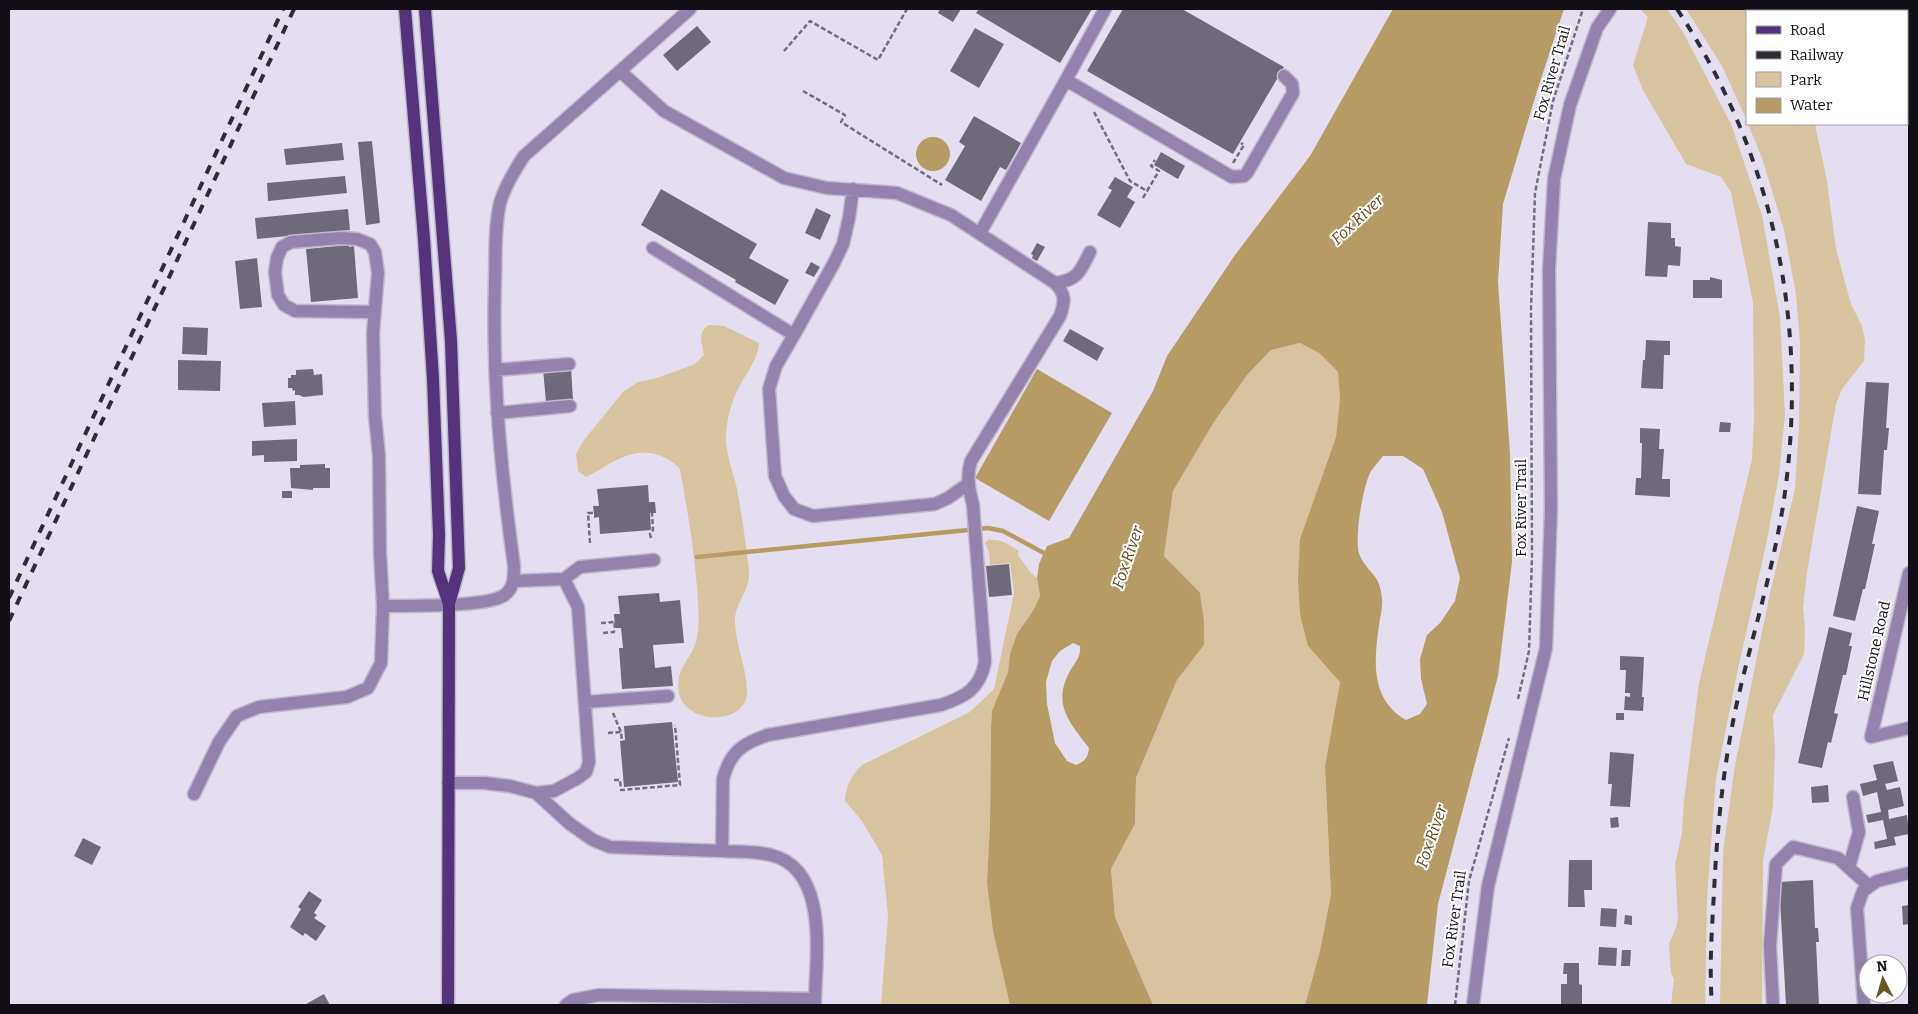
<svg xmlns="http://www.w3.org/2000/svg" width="1918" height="1014" viewBox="0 0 1918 1014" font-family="Bitter,serif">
	<rect width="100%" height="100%" fill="#e5def0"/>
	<path fill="#d6c49f" d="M1640,9H1667L1683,32L1731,124L1762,215L1780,317L1785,414L1779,475L1766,545L1738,669L1716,778L1707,898L1705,1005H1671L1674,979L1671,973L1669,944L1676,927L1678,919L1675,864L1682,833L1684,801L1699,683L1752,459L1754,419L1753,303L1731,192L1721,177L1686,164L1643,90L1633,65L1648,17Z
		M1686,9H1838L1836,11H1747V121L1722,66Z
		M1748,124H1815L1827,181L1836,249L1851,304L1862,326L1865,340L1864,361L1842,389L1836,404L1807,572L1803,608L1805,629L1804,654L1773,715L1775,750L1773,806L1763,861L1762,1005H1720L1723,852L1735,765L1770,593L1795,489L1799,427L1800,343L1796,294L1784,230L1762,158Z
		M709,325L724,326L759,343C758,359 747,372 739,387C732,400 727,418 726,434C725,453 733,471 737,489C742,516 746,544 749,571C751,588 736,602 735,618C734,642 747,666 747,692C747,725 686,726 679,693C674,667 693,660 697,637C700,621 698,604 697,588C694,548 687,508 680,469C669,456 650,450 633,454C617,457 601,470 586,477L578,471L576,454L584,440L623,392L638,382L657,378L695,364L704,355C702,343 697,332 709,325Z
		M1300,343L1319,353L1338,372L1340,398L1336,437L1300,539L1308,646L1340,681L1325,766L1331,894L1320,951L1305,1005H1153L1115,917L1111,869L1135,824L1136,778L1177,680L1204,645L1199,593L1164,556L1173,491L1214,422L1247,375L1271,350Z
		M988,540C1001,539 1008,544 1019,551L1018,555L1031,573L1037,578L1040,596L1034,609L1017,634L1010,654L1008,672L992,711L991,726L990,825L987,883L993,931L1010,1005H881L888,916L882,855L862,821L845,801C846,785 851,776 862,765L970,712L994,689L1014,593L1010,563L990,565L989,552L985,543Z"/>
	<path fill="#b69b64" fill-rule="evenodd" d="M1393,9H1564L1537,91L1503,204L1498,282L1510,453L1512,562L1498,676L1438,904L1427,1005H1305L1320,951L1331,894L1325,766L1340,682L1308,646L1300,614L1298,579L1300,539L1336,437L1340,398L1338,372L1319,353L1300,343L1271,350L1247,375L1214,422L1173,491L1164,556L1200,593L1204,622V645L1177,680L1136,778L1135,824L1111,869L1115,917L1153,1005H1010L993,931L987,883L990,825L991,726L992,711L1008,672L1010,654L1017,634L1034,609L1040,596L1037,578L1039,564L1047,546L1069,538L1153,391L1167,356L1235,255L1310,156ZM1383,456H1403L1423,469L1442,512L1460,578L1455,601L1440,623L1427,635L1420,659L1421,679L1427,704L1420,714L1406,720C1370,699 1374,661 1379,625C1380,617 1383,607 1382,599C1380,573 1369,575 1360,556C1353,542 1363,485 1371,471C1375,466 1379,461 1383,456ZM1073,643L1080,646C1081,657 1076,661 1070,671C1052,704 1069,722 1089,748C1088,758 1085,761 1076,765L1067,761L1055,743L1047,704L1046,682L1052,661L1060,651Z
		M916 154a17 17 0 1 1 34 0a17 17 0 1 1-34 0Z
		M1037,369L1112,413L1049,521L975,478Z"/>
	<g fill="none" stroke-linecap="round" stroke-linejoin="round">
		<path stroke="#b69b64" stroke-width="4.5" d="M697,557L988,528L1003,531L1044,553"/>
	</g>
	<path fill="#6f6a79" d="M940,9H961L953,22L938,13Z
		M979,9H1092L1060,63L976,13Z
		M1123,9H1182L1284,67L1233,154L1087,71Z
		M1858,9H1899L1897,11H1856Z
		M697,26L711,42L677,71L663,55Z
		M975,28L1004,44L979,88L950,71Z
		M974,116L1021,143L1006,170L1000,167L981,201L945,180L965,146L959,142Z
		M372,141L380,223L366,225L358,142Z
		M342,143L344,160L286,165L284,149Z
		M1161,152L1185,166L1178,179L1154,165Z
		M345,176L347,193L268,201L267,183Z
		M1115,177L1133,187L1127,197L1135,202L1120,228L1097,215L1112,190L1108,188Z
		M661,189L757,244L749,258L789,280L775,305L735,282L736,280L641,225Z
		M816,208L831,215L820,240L805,233Z
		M348,209L350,230L257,239L255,218Z
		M1648,222L1671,223V238H1675V246L1681,247L1680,266L1668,265L1667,277L1645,276Z
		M1037,243L1045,247L1037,261L1032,258L1033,255L1031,254Z
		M349,245V247L354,246L358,298L311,302L306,249Z
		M257,258L262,307L240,309L235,261Z
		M811,262L820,267L814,277L805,273Z
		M1710,277L1722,280V298H1693V280H1710Z
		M183,327L208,328L207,355L182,354Z
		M1070,329L1104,348L1097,361L1063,341Z
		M1646,340L1670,341V355H1664L1663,389L1641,388L1643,360H1645Z
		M178,360L221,361L220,391L178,390Z
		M571,367L573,400L546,402L543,369Z
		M313,369L314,375L322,374L323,395L303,397L299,395H295V390L293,391L292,388H288V378H291V375H296V370Z
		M1866,382L1889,383L1886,428H1889L1887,450H1884L1881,495L1858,494Z
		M295,401L296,425L264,427L262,403Z
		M1720,422L1731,423L1730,432H1719Z
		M1640,428L1660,429L1659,449H1664L1662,479H1670V497L1635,495L1636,478H1641L1642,443H1640Z
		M297,439V461L264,462V455L252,456V441Z
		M325,464V468H330V488H313V490L291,488L290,468H300V465Z
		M648,485L649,502H655L656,513H650L651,530L600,534L599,517L594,518V513L593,506H599L597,489Z
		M282,491H292V498H282Z
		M1857,506L1879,511L1872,544H1875L1865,589H1863L1855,621L1833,616Z
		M1009,564L1012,595L989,597L986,566Z
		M659,593L660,602L680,600L684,643L653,645L655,668L671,666L673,686L622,689L619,648H623L621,628H615L614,614H620L618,596Z
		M1829,627L1852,633L1849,646H1852L1846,675H1843L1834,713L1838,714L1831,743L1828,742L1822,768L1798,763Z
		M1620,656L1644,657L1642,697H1644L1643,711L1624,710L1625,696L1630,697V693H1625L1626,670H1620Z
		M1616,713H1624V720H1616Z
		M672,722L678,782L624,787L620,741L625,740L624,726Z
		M1610,752L1634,754L1630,807L1610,806L1612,784H1608Z
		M1893,761L1898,781L1885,784L1887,790L1900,787L1904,806L1888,810L1889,819L1907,815L1909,834L1894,837L1896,845L1875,849L1874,842L1887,839L1883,820L1868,823L1866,815L1881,812L1877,792L1863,796L1860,784L1877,780L1873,765Z
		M1828,785L1829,802L1812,803L1811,787Z
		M1618,817L1619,827L1611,828L1610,818Z
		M83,838L101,847L92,865L74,856Z
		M1569,860H1592V890H1584L1585,907H1568Z
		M1813,880L1815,928H1818L1819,942H1816L1819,1005H1786L1779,882Z
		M309,891L322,900L314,913L317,915L314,918L326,926L316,941L305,933L303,936L290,927L301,909L298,907Z
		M1909,905V924L1903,925L1902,906Z
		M1601,908L1617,909L1616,927L1600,926Z
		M1625,915L1632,916V925L1624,924Z
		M1599,947L1617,948L1616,966L1598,965Z
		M1622,950H1631L1630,966H1621Z
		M1564,963H1579V984L1582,985V1005H1561V984H1567V974H1563Z
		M324,994L330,1005H307L306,1004Z"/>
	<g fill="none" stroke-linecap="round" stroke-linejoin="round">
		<defs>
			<path id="minor" d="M1066,80L1105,9
				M980,233L1066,80L1232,177L1244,176L1247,173L1293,93L1292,84L1284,76
				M653,248L794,335L834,263L843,244L849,218L853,189
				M1055,283C1078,280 1080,272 1090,252
				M374,312L295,311L284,305L278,295L275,272L277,258L282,247L291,242L341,238L357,239L370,244L375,252L378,273L373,333L375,416L379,456L380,553L383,606
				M794,335L776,366L769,389L775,476L784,496L794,509L813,516L935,504L948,498L968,484
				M496,370L569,364
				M497,413L570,406
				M1909,573L1871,737L1909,728
				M564,579L580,567L654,560
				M585,702L668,696
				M448,783H484L510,786L536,793L554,791L578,778L586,772L589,762L578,607L564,579L514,581
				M536,793L570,824L593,840L610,847L722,851L723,779C730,752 743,743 768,735L941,705C965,697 980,689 985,662L973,505C969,489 966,476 971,461L1060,316C1065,302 1066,294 1055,283L951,215L897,193L827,188L784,178L664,111L620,71
				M194,794L219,742L237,716L259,707L347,697L368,688L381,663L383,606C407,606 485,607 503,596C514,589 514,578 514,566C501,471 492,378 495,283C496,257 494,229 500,203C505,186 514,171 524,156L690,9
				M722,851C738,852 755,851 771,855C831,870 815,961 815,1005
				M1849,867L1859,832L1853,797
				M566,1005L573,1000L599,995L815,999
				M1473,1005L1488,886L1546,648L1551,509L1549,270L1554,179L1570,105L1597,28L1610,9
				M1773,1005L1770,946L1776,864L1793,847L1838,858L1869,886
				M1864,1005L1857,908L1863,891L1877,881L1909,873"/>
			<path id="major" d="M405,9L424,239L433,379L439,535L438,571L449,604
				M425,9L451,341L459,568L449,604L448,1005"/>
		</defs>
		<use href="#minor" stroke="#bfb9c9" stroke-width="15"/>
		<use href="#major" stroke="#bfb9c9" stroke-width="15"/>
		<path stroke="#736f7a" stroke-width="2.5" stroke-dasharray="5 2.5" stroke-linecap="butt" d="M784,51L810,21L878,60L907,9
			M803,91L845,115L841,122L942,185
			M1094,112L1130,181L1147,191L1159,171L1151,166L1155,160
			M1233,163L1244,145L1241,143
			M1143,198L1147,191
			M651,538L650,534L653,530L652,513
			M590,543L588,513H594
			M601,623L615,622L614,632L602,633
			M1518,699L1529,651L1532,557L1531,310L1535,193L1553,101L1583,9
			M613,713L621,732
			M608,733L621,732L622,741
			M614,780H620L621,790L680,785L675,725
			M1455,1005L1469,881L1509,738"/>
		<use href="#minor" stroke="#9383ac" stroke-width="12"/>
		<use href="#major" stroke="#53337b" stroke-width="12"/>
		<path stroke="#2f2d34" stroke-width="4" stroke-dasharray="9 9" stroke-linecap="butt" d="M1677,9C1776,158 1810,330 1783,506C1772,574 1751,640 1736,707C1723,768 1717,830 1714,892C1712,929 1709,967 1712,1005
			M9,598L283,9
			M9,621L294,9"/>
	</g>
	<g text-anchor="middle" stroke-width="4" stroke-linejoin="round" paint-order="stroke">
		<g font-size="15" fill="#110f15" stroke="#fff">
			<text transform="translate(1552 73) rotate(-74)" y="5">Fox River Trail</text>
			<text transform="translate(1521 508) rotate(-90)" y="5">Fox River Trail</text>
			<text transform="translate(1874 651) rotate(-77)" y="5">Hillstone Road</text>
			<text transform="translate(1454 919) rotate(-82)" y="5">Fox River Trail</text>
		</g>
		<g font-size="16" font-style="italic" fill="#5b471c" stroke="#fff">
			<text transform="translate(1357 219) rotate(-43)" y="6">Fox River</text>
			<text transform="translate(1127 557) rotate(-71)" y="6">Fox River</text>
			<text transform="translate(1431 836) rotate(-71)" y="6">Fox River</text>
		</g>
	</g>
	<rect width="1918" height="1014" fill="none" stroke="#110f15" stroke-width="20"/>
	<rect x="1746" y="10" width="162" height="115" fill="#ffffff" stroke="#a09fa1"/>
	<rect x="1756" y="26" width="25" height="8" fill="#53337b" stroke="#a09fa1"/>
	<text x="1790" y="35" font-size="15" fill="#110f15">Road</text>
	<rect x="1756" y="51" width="25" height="8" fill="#2f2d34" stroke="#a09fa1"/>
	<text x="1790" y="60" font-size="15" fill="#110f15">Railway</text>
	<rect x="1756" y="72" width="25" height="15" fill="#d6c49f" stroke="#a09fa1"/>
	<text x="1790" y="85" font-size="15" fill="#110f15">Park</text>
	<rect x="1756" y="98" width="25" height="15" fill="#b69b64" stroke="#a09fa1"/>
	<text x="1790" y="110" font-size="15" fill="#110f15">Water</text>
	<g transform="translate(1883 979) rotate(355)"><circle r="24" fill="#ffffff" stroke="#a09fa1"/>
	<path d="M0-4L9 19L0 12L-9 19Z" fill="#6c5626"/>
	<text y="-8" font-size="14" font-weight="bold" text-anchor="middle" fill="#110f15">N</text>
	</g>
</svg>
